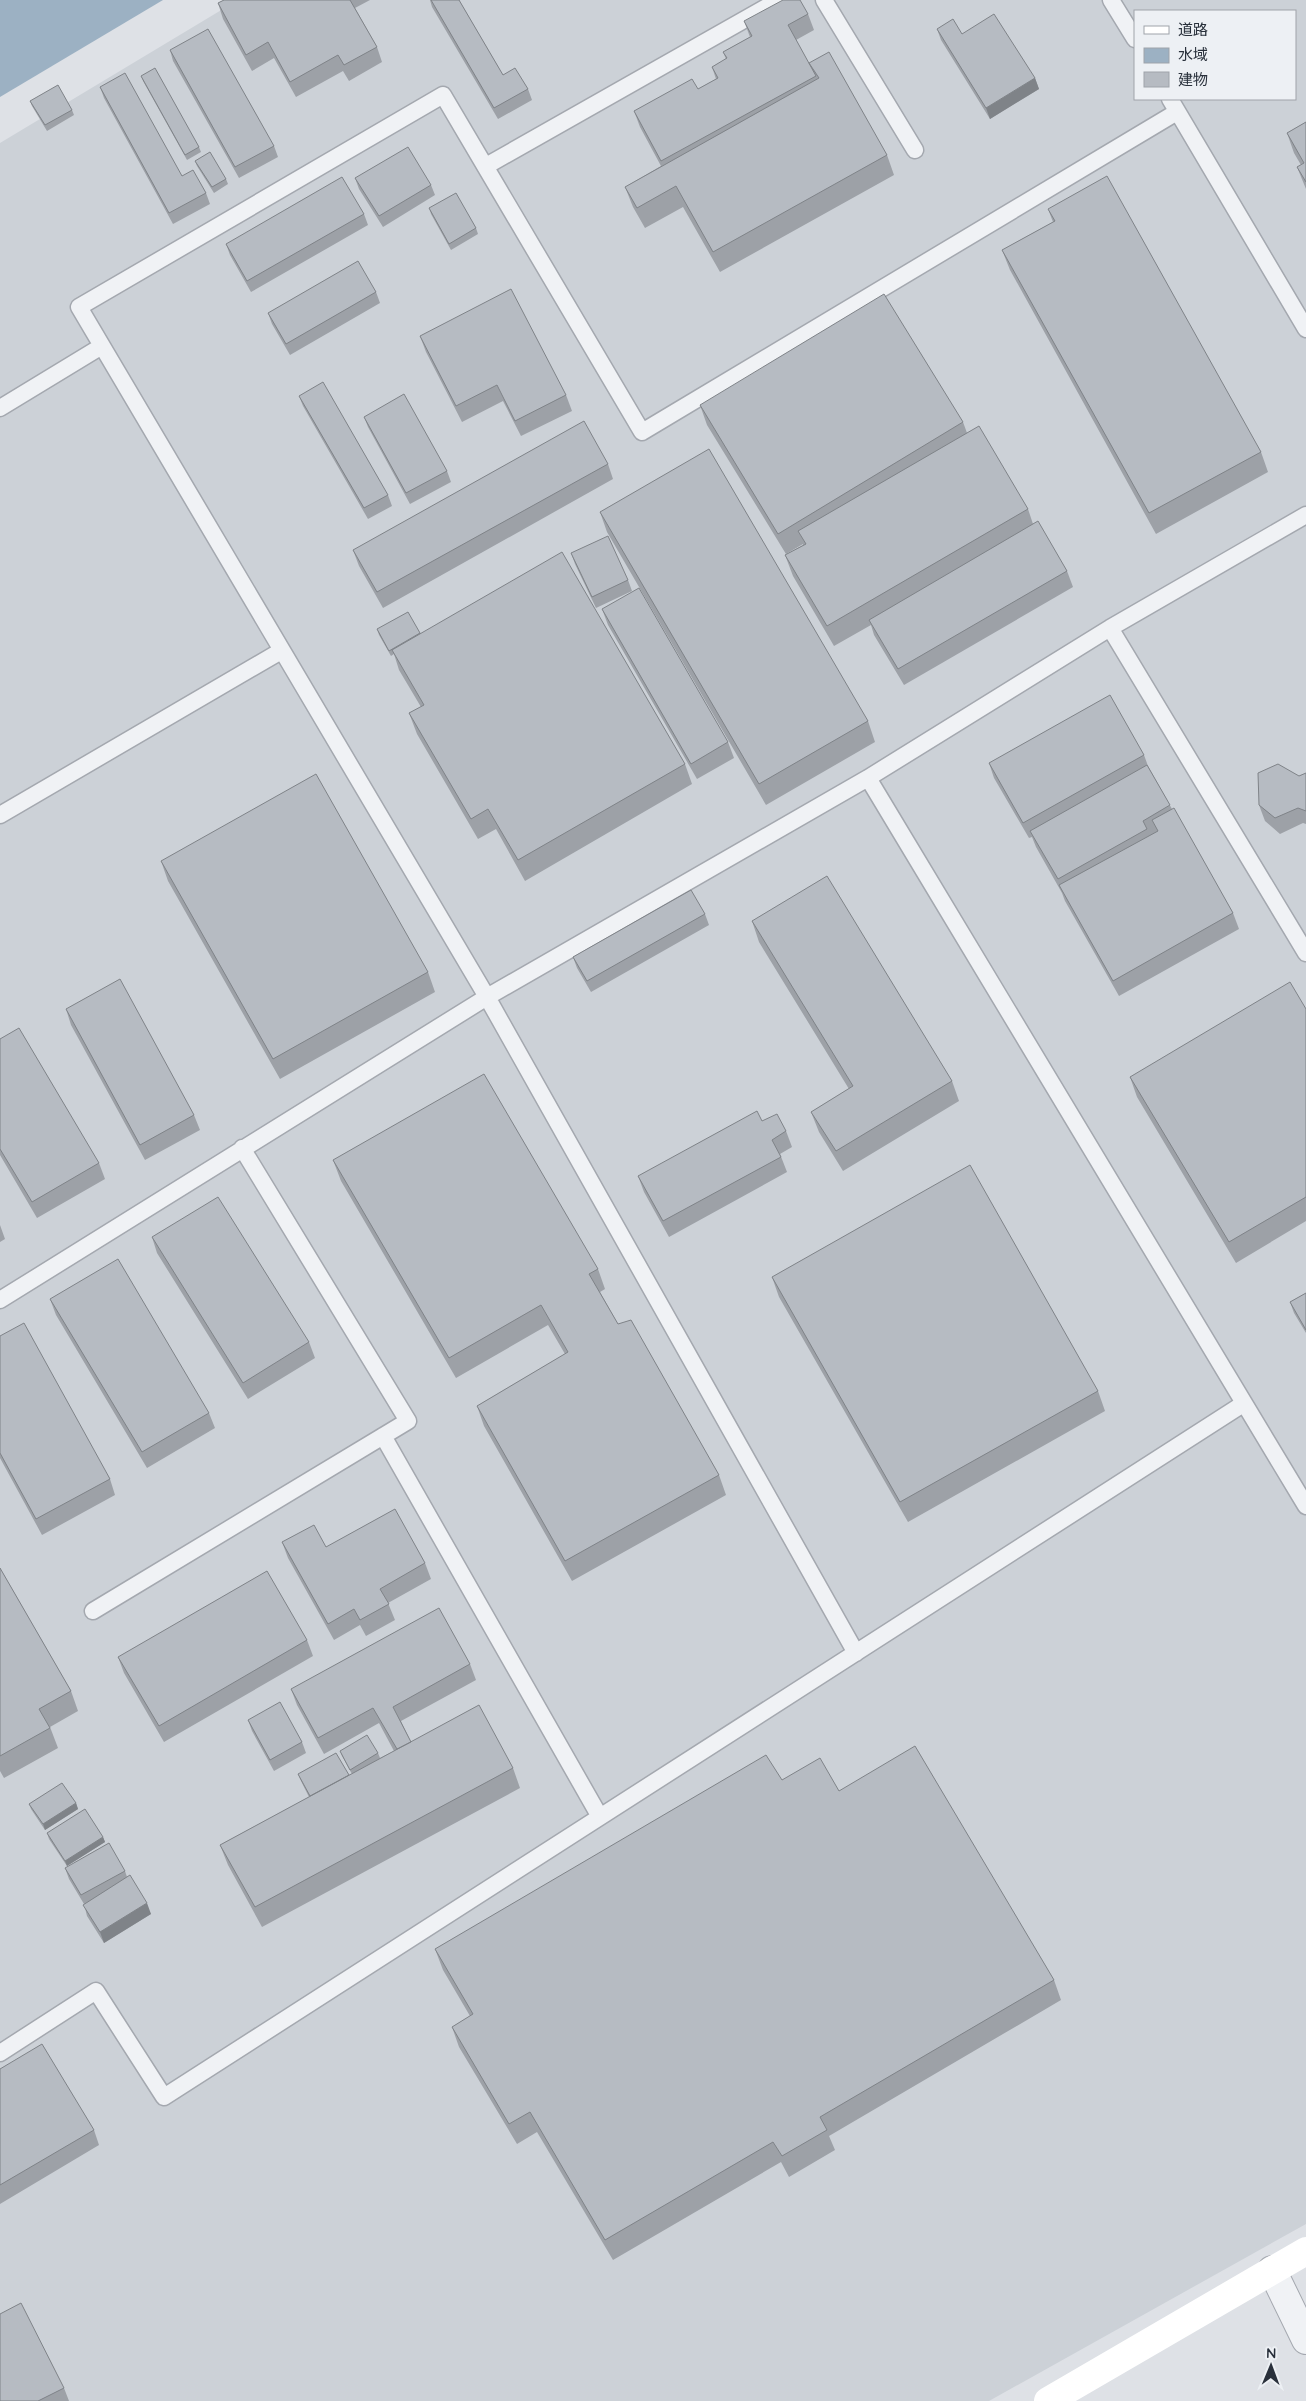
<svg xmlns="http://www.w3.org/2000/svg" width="1306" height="2401" viewBox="0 0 1306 2401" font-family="Quicksand,'Noto Sans JP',sans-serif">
	<rect width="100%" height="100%" fill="#dee1e6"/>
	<path fill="#ccd1d7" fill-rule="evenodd" d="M238,0H1306V2224L989,2401H0V143ZM1135,11H1295V99H1135Z"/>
	<path fill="#9cb1c3" d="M0,0H163L0,97Z"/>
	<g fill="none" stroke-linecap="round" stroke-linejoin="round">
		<defs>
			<path id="lane" d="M824,0L915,150
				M1111,0L1135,39
				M1170,99L1306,329
				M486,166L779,0
				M0,408L102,346
				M1110,628L1306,953
				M868,778L1306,1506
				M0,815L281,651
				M0,1300L487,997L79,307L443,95L642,432L1177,112
				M383,1436L600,1817
				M93,1611L408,1421L242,1148
				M856,1653L487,997L868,778L1110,628L1306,515
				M0,2053L96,1991L164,2097L1243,1404"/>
			<path id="street" d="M1272,2270L1306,2340"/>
		</defs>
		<use href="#lane" stroke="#a4a8af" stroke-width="19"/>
		<use href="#street" stroke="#a4a8af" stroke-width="30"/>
		<use href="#lane" stroke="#f0f2f5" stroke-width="16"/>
		<use href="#street" stroke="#f0f2f5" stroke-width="28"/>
		<path stroke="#fff" stroke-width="28" d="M1048,2401L1306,2251"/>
	</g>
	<path fill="#9da1a7" d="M224,0H370L355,8L377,47L382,62L349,81L343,71L296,97L274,58L252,71L223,19L218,3Z
		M430,0H459L503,75L528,89L532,100L498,119L432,7Z
		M808,14L814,30L796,40L812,69L809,63L887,155L894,175L720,272L683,207L645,228L633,207L625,187L661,166L640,127L634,111L698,89L716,79L712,67L726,59L723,52L750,37L744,21Z
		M937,29L962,34L1035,78L1039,89L990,119L941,40Z
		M170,50L274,146L278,157L239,178L173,61Z
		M141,76L199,147L201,152L187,160L143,81Z
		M100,87L182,176L206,193L210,204L173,224L104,98Z
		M30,101L72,110L74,115L47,131L32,106Z
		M1306,122V189L1297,167L1301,165L1294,153L1287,133Z
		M195,161L226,179L228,184L214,193L197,166Z
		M355,178L431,185L435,195L383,227L359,189Z
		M429,208L476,228L478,234L451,250L431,214Z
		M1048,209L1261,452L1268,472L1156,534L1010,270L1002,250L1053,222Z
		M364,214L368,225L251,292L230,255L226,244Z
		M376,292L380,303L290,355L272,324L268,313Z
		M420,336L566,395L572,411L521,436L503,401L462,422L426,352Z
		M299,396L388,495L392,506L368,519L303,406Z
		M700,405L963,422L967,433L1028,509L1033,524L1067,571L1073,587L904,685L874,635L871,625L834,646L793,576L785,555L803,545V544L786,554L707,425Z
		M364,417L447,471L451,482L410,504L368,427Z
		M608,464L613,479L383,608L359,566L353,550Z
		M600,512L868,721L875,742L766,805L607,532Z
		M571,553L628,580L632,591L596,608L575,564Z
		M602,609L728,742L734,758L697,779L608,625Z
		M377,629L420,633L685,764L692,784L525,881L496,829L478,839L417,734L409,713L421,707L399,670L394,654L391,656L379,635Z
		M1144,755L1148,766L1172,809L1233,913L1239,929L1119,996L1065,901L1062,893L1036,847L1032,837L1029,838L994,778L989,763Z
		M1306,773V824L1303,823L1280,834L1265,821L1259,805L1299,776Z
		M161,861L428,972L435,992L280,1079L168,881Z
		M705,914L709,925L591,992L577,968L573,957Z
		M752,921L952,1081L959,1101L843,1171L819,1132L811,1112L849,1089L759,942Z
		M66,1009L194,1115L200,1130L145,1160L71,1025Z
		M1306,1009V1221L1236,1263L1137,1097L1130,1077Z
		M0,1039L99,1163L105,1179L37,1218L0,1155Z
		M762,1121L786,1131L792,1147L780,1154L787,1172L669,1237L644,1192L638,1176Z
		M333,1160L598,1269L605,1289L600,1292L618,1324L719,1475L726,1495L572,1581L484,1426L477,1406L565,1354L548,1325L456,1378L341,1181Z
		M0,1225L5,1239L0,1242Z
		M152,1237L309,1342L315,1358L248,1399L157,1253Z
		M772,1277L1098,1391L1105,1411L908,1522L779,1297Z
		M1306,1293V1333L1294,1313L1290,1302Z
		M50,1299L209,1413L215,1428L147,1468L56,1315Z
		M0,1336L110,1479L115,1495L42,1535L0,1458Z
		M282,1542L326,1547L425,1563L431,1579L388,1603L395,1620L366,1636L360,1625L334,1640L288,1558Z
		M0,1568L71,1691L78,1711L50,1727L58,1748L4,1778L0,1771Z
		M307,1640L313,1656L164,1742L124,1673L118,1657Z
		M470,1664L476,1680L401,1721L411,1742L513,1768L520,1788L262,1927L228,1865L220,1845L309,1797L300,1779L298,1774L349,1775L352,1774L342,1756L340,1751L378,1753L380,1758L394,1751L379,1723L324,1754L297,1705L291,1689Z
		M248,1720L302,1742L306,1753L274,1771L252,1731Z
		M782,1780L839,1791L1054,1980L1061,2000L829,2136L835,2150L789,2177L781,2162L613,2260L537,2132L517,2144L459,2047L452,2027L470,2016L443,1970L435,1949Z
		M76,1803L78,1809L45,1830L31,1809L29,1804Z
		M47,1833L103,1837L105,1842L67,1866L49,1839Z
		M65,1868L125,1871L127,1877L151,1914L104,1943L87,1916L84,1904L69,1879Z
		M0,2069L94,2130L99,2145L0,2204Z
		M64,2388L69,2401H0Z"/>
	<path fill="#7f8388" d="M1035,78L1039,89L990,119L986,108Z
		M76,1803L78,1809L45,1830L43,1824Z
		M103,1837L105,1842L67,1866L65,1861Z
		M147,1903L151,1914L104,1943L100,1932Z"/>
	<path fill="#b6bbc2" stroke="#7f8388" d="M224,0H350L377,47L344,65L338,55L290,82L268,42L246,55L218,3Z
		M431,0H459L503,75L515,68L528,89L494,108Z
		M783,0H800L808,14L788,25L816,76L661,161L634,111L692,79L698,89L718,78L712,67L727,58L723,52L752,36L744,21Z
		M994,14L1035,78L986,108L937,29L953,19L962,34Z
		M208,29L274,146L235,167L170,50Z
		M829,52L887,155L713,252L676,186L637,208L625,187L819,78L809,63Z
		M155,68L199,147L185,155L141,76Z
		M125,73L182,176L193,170L206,193L169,213L100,87Z
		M58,85L72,110L45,125L30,101Z
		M1306,122V182L1297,167L1304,163L1287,133Z
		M408,147L431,185L379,216L355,178Z
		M210,152L226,179L212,187L195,161Z
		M1107,176L1261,452L1149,513L1002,250L1055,221L1048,209Z
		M342,177L364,214L247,281L226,244Z
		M456,193L476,228L449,244L429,208Z
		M358,261L376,292L286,344L268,313Z
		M511,289L566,395L515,421L497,385L456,406L420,336Z
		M884,294L963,422L778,534L700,405Z
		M323,382L388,495L364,508L299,396Z
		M404,394L447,471L406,493L364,417Z
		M584,421L608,464L377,592L353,550Z
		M979,426L1028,509L827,626L785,555L806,544L798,531Z
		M709,449L868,721L759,784L600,512Z
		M1038,521L1067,571L898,669L869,620Z
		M608,536L628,580L592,597L571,553Z
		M562,552L685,764L518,860L488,809L471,819L409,713L424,705L392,650Z
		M639,588L728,742L691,764L602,609Z
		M408,612L420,633L389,651L377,629Z
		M1110,695L1144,755L1023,823L989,763Z
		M1278,764L1299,776L1306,773V811L1298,808L1275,818L1259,805L1258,773Z
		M1147,765L1170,805L1143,821L1147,829L1058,879L1030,831Z
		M316,774L428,972L273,1059L161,861Z
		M1174,808L1233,913L1113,981L1059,885L1158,831L1152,820Z
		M827,876L952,1081L836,1151L811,1112L853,1086L752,921Z
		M691,890L705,914L587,981L573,957Z
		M120,979L194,1115L140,1145L66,1009Z
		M1290,982L1306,1009V1197L1229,1242L1130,1077Z
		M19,1028L99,1163L32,1202L0,1149V1039Z
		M484,1074L598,1269L589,1274L618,1324L631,1320L719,1475L565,1561L477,1406L568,1352L541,1305L449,1358L333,1160Z
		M757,1111L762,1121L777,1114L786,1131L772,1140L781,1157L663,1221L638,1176Z
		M970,1165L1098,1391L900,1502L772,1277Z
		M218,1197L309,1342L243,1383L152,1237Z
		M118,1259L209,1413L142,1452L50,1299Z
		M1306,1293V1330L1290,1302Z
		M24,1323L110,1479L36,1519L0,1453V1336Z
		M395,1509L425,1563L380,1589L389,1604L360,1620L354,1609L328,1624L282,1542L314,1525L326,1547Z
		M0,1568L71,1691L39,1709L50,1728L0,1756Z
		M267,1571L307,1640L159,1726L118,1657Z
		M439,1608L470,1664L393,1707L411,1742L397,1749L373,1708L318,1738L291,1689Z
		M280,1702L302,1742L270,1760L248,1720Z
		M479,1705L513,1768L255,1907L220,1845Z
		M367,1735L378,1753L350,1770L340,1751Z
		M915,1746L1054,1980L820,2117L827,2130L782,2156L773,2142L605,2240L530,2112L509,2124L452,2027L473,2014L435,1949L766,1755L782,1780L820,1758L839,1791Z
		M336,1753L349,1775L310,1796L298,1774Z
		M62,1783L76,1803L43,1824L29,1804Z
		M85,1809L103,1837L65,1861L47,1833Z
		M109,1843L125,1871L81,1895L65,1868Z
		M130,1875L147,1903L100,1932L83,1905Z
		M42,2044L94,2130L0,2185V2069Z
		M21,2303L64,2388L38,2401H0V2314Z"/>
	<rect x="1134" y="10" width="162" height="90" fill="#edf0f4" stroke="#9fa3aa"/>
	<rect x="1144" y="26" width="25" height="8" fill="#ffffff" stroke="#9fa3aa"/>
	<text x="1178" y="35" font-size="15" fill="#29303b">道路</text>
	<rect x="1144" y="48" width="25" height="15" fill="#9cb1c3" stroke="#9fa3aa"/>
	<text x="1178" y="60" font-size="15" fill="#29303b">水域</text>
	<rect x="1144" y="72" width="25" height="15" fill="#b6bbc2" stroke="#9fa3aa"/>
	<text x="1178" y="85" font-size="15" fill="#29303b">建物</text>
	<g transform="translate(1271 2366) rotate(1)" stroke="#edf0f4" stroke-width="4" paint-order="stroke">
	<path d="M0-4L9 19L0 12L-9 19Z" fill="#29303b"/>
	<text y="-8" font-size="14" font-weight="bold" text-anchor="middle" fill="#29303b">N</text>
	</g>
</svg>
